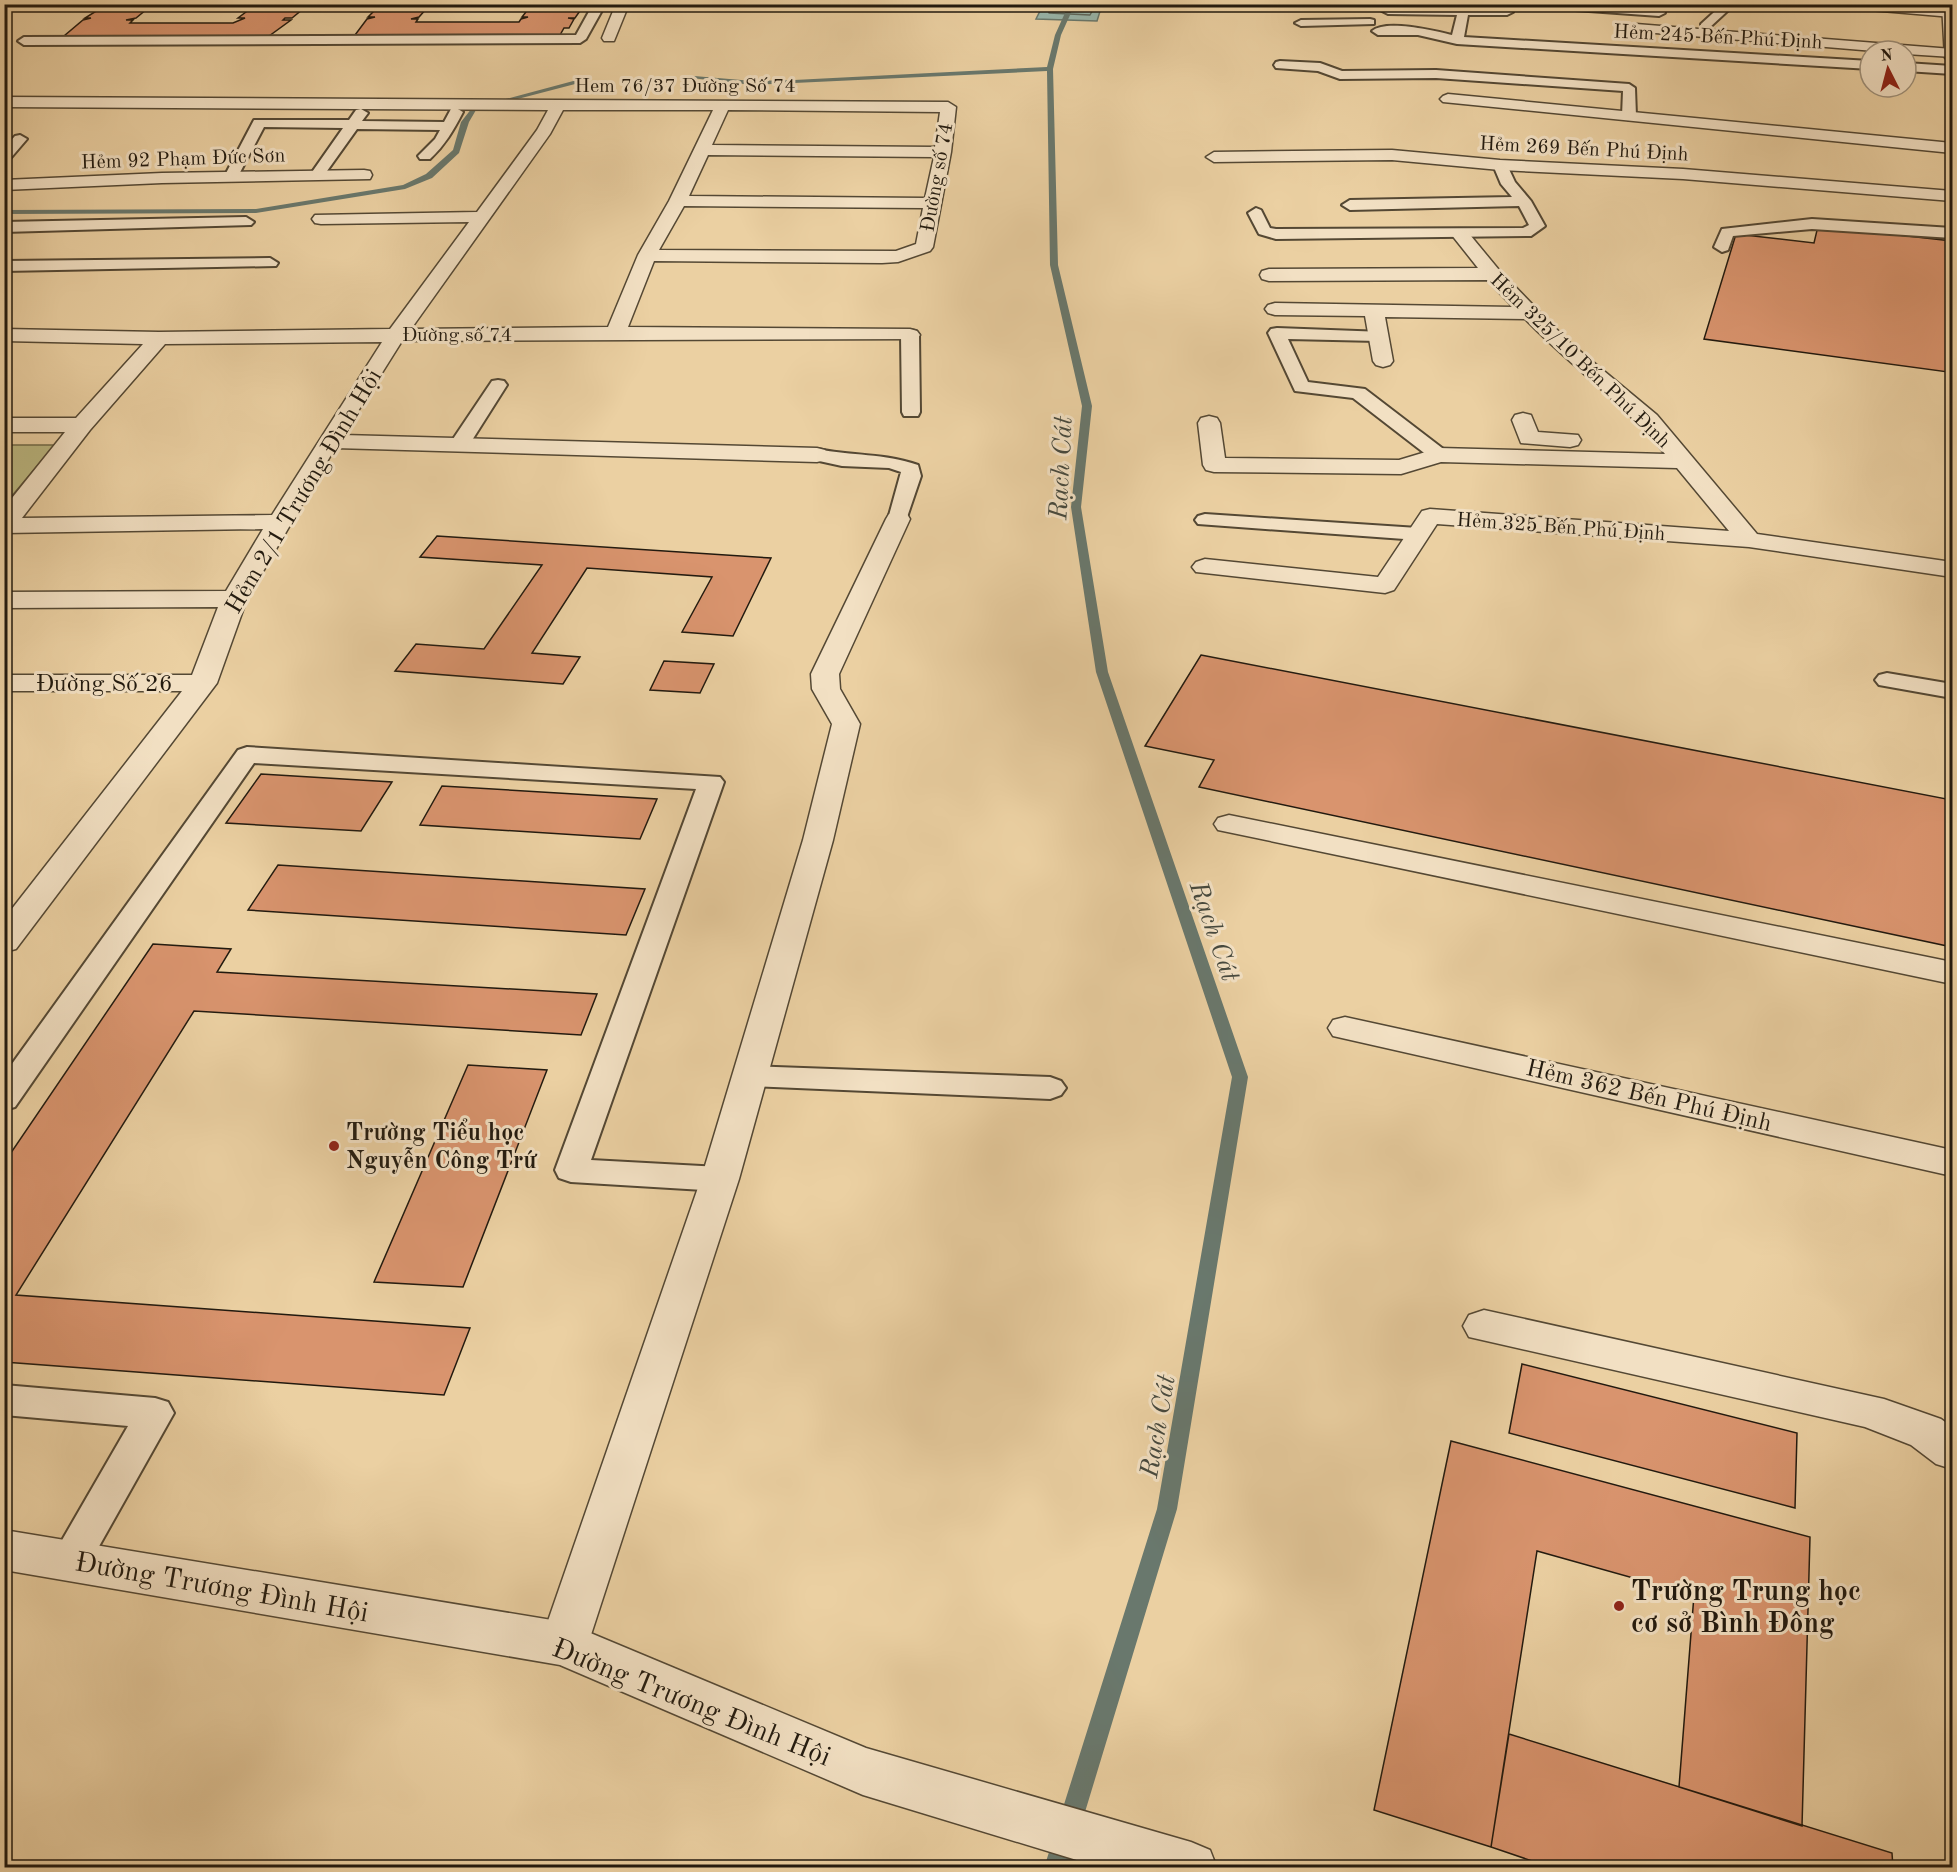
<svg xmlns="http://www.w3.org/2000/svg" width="1957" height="1872" viewBox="0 0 1957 1872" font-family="'Old Standard TT',serif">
	<rect width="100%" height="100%" fill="#ebd0a2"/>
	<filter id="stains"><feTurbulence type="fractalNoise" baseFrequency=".00333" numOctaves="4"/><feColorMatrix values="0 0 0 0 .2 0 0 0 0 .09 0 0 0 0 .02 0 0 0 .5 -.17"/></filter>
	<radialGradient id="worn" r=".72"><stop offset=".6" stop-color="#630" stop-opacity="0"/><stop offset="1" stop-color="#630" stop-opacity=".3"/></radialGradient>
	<path fill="#bcb982" stroke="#6f6a48" stroke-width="1.5" d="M5,445H55L5,504Z"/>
	<path fill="#99b6ab" stroke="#69786d" stroke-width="1.5" d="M1043,5V4L1102,5L1097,21L1036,19Z"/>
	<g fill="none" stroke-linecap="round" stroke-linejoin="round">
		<path stroke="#5e685d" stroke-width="1.5" d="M1048,4L1049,13L1090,15L1096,4"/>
		<path fill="#69786d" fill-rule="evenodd" d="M1069,4H1075L1061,35L1053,69L1058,265L1092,406L1081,507L1108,672L1248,1077L1177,1509L1068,1868H1044L1157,1509L1232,1077L1096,672L1071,507L1082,406L1050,265L1047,71L753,85L691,78L694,76L753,81L794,80L1047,67L1055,35Z
			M577,80L579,83L476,110L469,122L459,153L432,178L405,189L256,213L4,214V210L256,209L403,185L426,174L453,150L461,122L472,108Z"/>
	</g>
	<path fill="#d9946e" stroke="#221a0f" stroke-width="1.5" d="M101,8L147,9L136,18L126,20H133L130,23H233L245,18H238L250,9H303L292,18H285L283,20H291L269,36H64L83,20L91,18H85Z
		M377,8H427L419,17L411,19H418L416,22H519L521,19L528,17H522L529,8H582L575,18H568L574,19L569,28H564L560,35H355L367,19L375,17H368Z
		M1818,226L1952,241L1948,372L1704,339L1736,234L1814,243Z
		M437,536L771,558L733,636L682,632L712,577L587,568L532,653L580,657L563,684L395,671L416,644L484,649L542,565L420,557Z
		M1201,655L1952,800V947L1199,787L1214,760L1145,746Z
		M664,661L714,664L700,693L650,690Z
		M261,774L392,782L361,831L226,823Z
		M442,786L657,799L640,839L420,825Z
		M278,865L645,889L626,935L248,910Z
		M153,944L231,949L217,972L597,994L581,1035L194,1011L16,1295L470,1328L444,1395L4,1362V1163Z
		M468,1065L547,1070L463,1287L374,1282Z
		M1522,1364L1797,1433L1795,1508L1509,1433Z
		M1451,1441L1810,1537L1802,1826L1679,1787L1694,1595L1537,1551L1491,1847L1374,1810Z
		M1509,1734L1892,1853L1893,1868H1553L1491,1847Z"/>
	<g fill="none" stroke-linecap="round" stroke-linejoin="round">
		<defs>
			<path id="service" d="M102,4H604L605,5L586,39L580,43L24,45L18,41L24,37L576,35L591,8L107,9L103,8Z
				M1459,4H1471L1470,8L1507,9L1513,12L1507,15H1468L1464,37L1870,61V69L1457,44L1418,35H1378L1372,31C1386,19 1435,31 1452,35L1457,15L1388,14L1382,11L1388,8H1458Z
				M1528,4H1588L1653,9L1652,4H1664L1665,13L1659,16L1533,7Z
				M1723,4H1735L1709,28H1701V24Z
				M1370,19L1374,20V24L1301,26L1295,23L1301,20Z
				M1280,61L1320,63L1342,71L1436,70L1629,84L1635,88L1636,116L1629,120L1622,116L1623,91L1436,78L1340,79L1318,71L1276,68L1274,65L1276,62Z
				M1906,63L1952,66V74L1906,71Z
				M456,108L463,112C453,131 445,145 430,159H420L418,156L435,139L440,130L357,129L322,178L317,179L310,175L343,128L264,127L236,180H226L224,177L254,120H349L356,110L361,109L368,113L362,121L444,122L451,109Z
				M20,135L27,139L9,160L4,161V148L15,136Z
				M1500,161L1507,165L1515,182L1531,201L1545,226L1531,236L1276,239L1259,234L1248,213L1256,208L1261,210L1270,228L1276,229L1523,228L1529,225L1519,206L1350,210L1342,205L1350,200L1512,197L1501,184L1493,165Z
				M246,217L254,222L251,225L4,232V222Z
				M1812,219L1952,228V238L1812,229L1733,236L1728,250L1722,252L1714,247L1722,229Z
				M270,258L278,263L276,266L4,271V261Z
				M1277,328L1384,332L1387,336L1384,340L1378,341L1288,339L1308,382L1365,389L1446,451L1449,455L1446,459H1432L1353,398L1295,391L1268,333L1271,329Z
				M910,330L916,331L919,335L920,412L918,416H904L902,412L901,335L904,331Z
				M498,380L504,381L507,385L469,445L466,449H452L449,445L492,381Z
				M817,449C852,456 884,453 918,465L921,476L905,523L898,525L891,523L888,519L901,472L889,468L842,466L810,459L807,455L810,451Z
				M1205,514L1418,528L1425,530L1429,534L1425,538L1418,540L1198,524L1195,520L1198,516Z
				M1887,673L1952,684V698L1879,685L1875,680L1879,675Z
				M247,747L720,777L724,782L591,1160L720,1167L732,1171L736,1179L732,1187L720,1191L571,1182L559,1178L555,1170L696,789L254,763L15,1107L4,1110V1075L238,750Z
				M750,1066L1050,1077L1061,1081L1066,1088L1061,1095L1050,1099L750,1086L739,1083L734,1076L739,1069Z
				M4,1385L155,1398L168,1402L174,1413L84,1573L70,1578L56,1573L50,1561L128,1426L4,1415Z"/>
			<path id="minor" d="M616,4H629L614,41H604L602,38Z
				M1840,4H1898L1951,9L1952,17L1846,8Z
				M1636,24L1952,49V57L1906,54V51H1874L1631,31L1629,28L1631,25Z
				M1448,94L1952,143V153L1443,102L1440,99L1443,96Z
				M4,97L948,102L956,107L951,152L933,247L930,251L898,262L882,263L654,261L628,327L910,329L917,331L920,335L917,339L402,341L343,435L817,448L825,450L828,455L825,460L817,462L335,448L247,599L217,683L16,949L4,952V919L182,691H4V675H192L218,607L4,608V592L226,591L263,529L4,533V508L65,432H4V418H76L143,344L4,341V329L159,332L390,329L469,222L321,224L315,223L312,219L315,215L477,212L537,130L548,110L4,107ZM563,110H713L669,201L638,255L608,327L411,329L550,134ZM728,110L940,112L935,147L712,145ZM708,155L934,157L925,198L689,196ZM684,206L923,208L916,244L896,251L659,250ZM382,342L272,515L22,518L90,430L165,344Z
				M1392,150L1500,160L1683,169L1952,191V201L1683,179L1500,170L1392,160L1214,162L1206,157L1214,152Z
				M364,170L370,171L372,175L370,179L162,183L4,190V180L162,173Z
				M1460,229L1466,230L1499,270L1569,342L1657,415L1757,534L1952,562V577L1749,547L1437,524L1394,590L1385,593L1196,572L1192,567L1196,562L1205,559L1378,577L1422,511L1430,509L1729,531L1677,468L1441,462L1401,474L1214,472L1206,470L1203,465L1198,423L1201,418L1209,416L1217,418L1220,423L1225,458L1399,460L1439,448L1665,454C1624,403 1570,366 1525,319L1385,317L1393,361L1390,365L1383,367L1376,365L1373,361L1365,316L1275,315L1268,313L1265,309L1268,305L1275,303L1513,307L1487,280L1269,281L1262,279L1260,275L1262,271L1269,269L1478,268L1451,234L1454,230Z
				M1523,413L1531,415L1538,432L1578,435L1581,440L1578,445L1570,447L1521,443L1512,420L1515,415Z
				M898,512L907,514L910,519L839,674L840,689L860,724L833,840L739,1179L588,1644L581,1659L564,1666L547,1659L540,1644L701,1179L803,840L832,724L812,689L811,674L886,519L889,514Z
				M1229,815L1952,962V984L1218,830L1214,824L1218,818Z
				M1345,1017L1952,1150V1176L1333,1036L1328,1028L1333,1020Z
				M1484,1310L1884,1399L1941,1419L1952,1427V1469L1936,1464L1911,1445L1865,1427L1469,1337L1463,1326L1469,1315Z"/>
			<path id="tertiary" d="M1942,4H1952V62L1945,58Z
				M4,1530L564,1622L866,1748L1191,1842L1210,1850L1217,1868H1103L863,1795L560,1665L4,1570Z"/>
		</defs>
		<use href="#service" stroke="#544834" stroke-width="4"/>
		<use href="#minor" stroke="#544834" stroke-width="3"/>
		<use href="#tertiary" stroke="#544834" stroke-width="3"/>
		<use href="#service" fill="#f2e0c3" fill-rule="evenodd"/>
		<use href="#minor" fill="#f2e0c3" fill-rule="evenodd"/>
		<use href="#tertiary" fill="#f2e0c3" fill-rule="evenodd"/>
	</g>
	<g fill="#8f2418" stroke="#f2e0c3" stroke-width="2">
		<circle cx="334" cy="1146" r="6"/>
		<circle cx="1619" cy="1606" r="6"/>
	</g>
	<g text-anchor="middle" stroke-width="6" stroke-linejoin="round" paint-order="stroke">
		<g font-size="20" fill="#221a0f" stroke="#f2e0c3">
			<text transform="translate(1718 36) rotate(3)" y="7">Hẻm 245 Bến Phú Định</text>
			<text x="685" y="92">Hem 76/37 Đường Số 74</text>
			<text transform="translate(1584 148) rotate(3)" y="7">Hẻm 269 Bến Phú Định</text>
			<text transform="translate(183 158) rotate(-2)" y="7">Hẻm 92 Phạm Đức Sơn</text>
			<text transform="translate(936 177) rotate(-80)" y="7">Đường số 74</text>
			<text x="457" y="341">Đường số 74</text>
			<text transform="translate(1581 360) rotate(44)" y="7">Hẻm 325/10 Bến Phú Định</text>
			<text transform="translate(1561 526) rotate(4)" y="7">Hẻm 325 Bến Phú Định</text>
		</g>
		<g font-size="24" fill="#221a0f" stroke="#f2e0c3">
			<text transform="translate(303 491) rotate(-59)" y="8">Hẻm 2/1 Trương Đình Hội</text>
			<text x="104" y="691">Đường Số 26</text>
			<text transform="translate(1649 1095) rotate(13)" y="8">Hẻm 362 Bến Phú Định</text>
		</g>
		<g font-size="24" font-weight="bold" fill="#221a0f" stroke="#f2e0c3" text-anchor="start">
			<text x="346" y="1140">Trường Tiểu học<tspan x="346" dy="28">Nguyễn Công Trứ</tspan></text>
		</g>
		<g font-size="26" font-style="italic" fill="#46493e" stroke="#f2e0c3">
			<text transform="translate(1060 468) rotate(-87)" y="9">Rạch Cát</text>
			<text transform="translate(1215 931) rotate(71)" y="9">Rạch Cát</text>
			<text transform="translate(1157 1426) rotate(-80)" y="9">Rạch Cát</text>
		</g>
		<g font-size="28" fill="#221a0f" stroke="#f2e0c3">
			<text transform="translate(222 1586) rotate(10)" y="10">Đường Trương Đình Hội</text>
			<text transform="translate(692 1701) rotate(22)" y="10">Đường Trương Đình Hội</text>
		</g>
		<g font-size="28" font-weight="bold" fill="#221a0f" stroke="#f2e0c3" text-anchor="start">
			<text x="1631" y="1600">Trường Trung học<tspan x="1631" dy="32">cơ sở Bình Đông</tspan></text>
		</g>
	</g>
	<rect width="1957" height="1872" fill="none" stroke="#ebd0a2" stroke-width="24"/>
	<rect x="6" y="6" width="1945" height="1860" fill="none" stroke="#221a0f" stroke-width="3"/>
	<rect x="12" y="12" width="1933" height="1848" fill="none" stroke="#221a0f" stroke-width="1.5"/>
	<g transform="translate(1888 69) rotate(354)"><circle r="28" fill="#f2e0c3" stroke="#9f917b" stroke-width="1.5"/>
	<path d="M0-4.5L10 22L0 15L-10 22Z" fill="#8f2418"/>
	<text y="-9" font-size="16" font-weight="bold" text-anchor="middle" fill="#221a0f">N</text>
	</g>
	<rect width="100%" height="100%" filter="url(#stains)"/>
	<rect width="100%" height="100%" fill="url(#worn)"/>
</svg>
